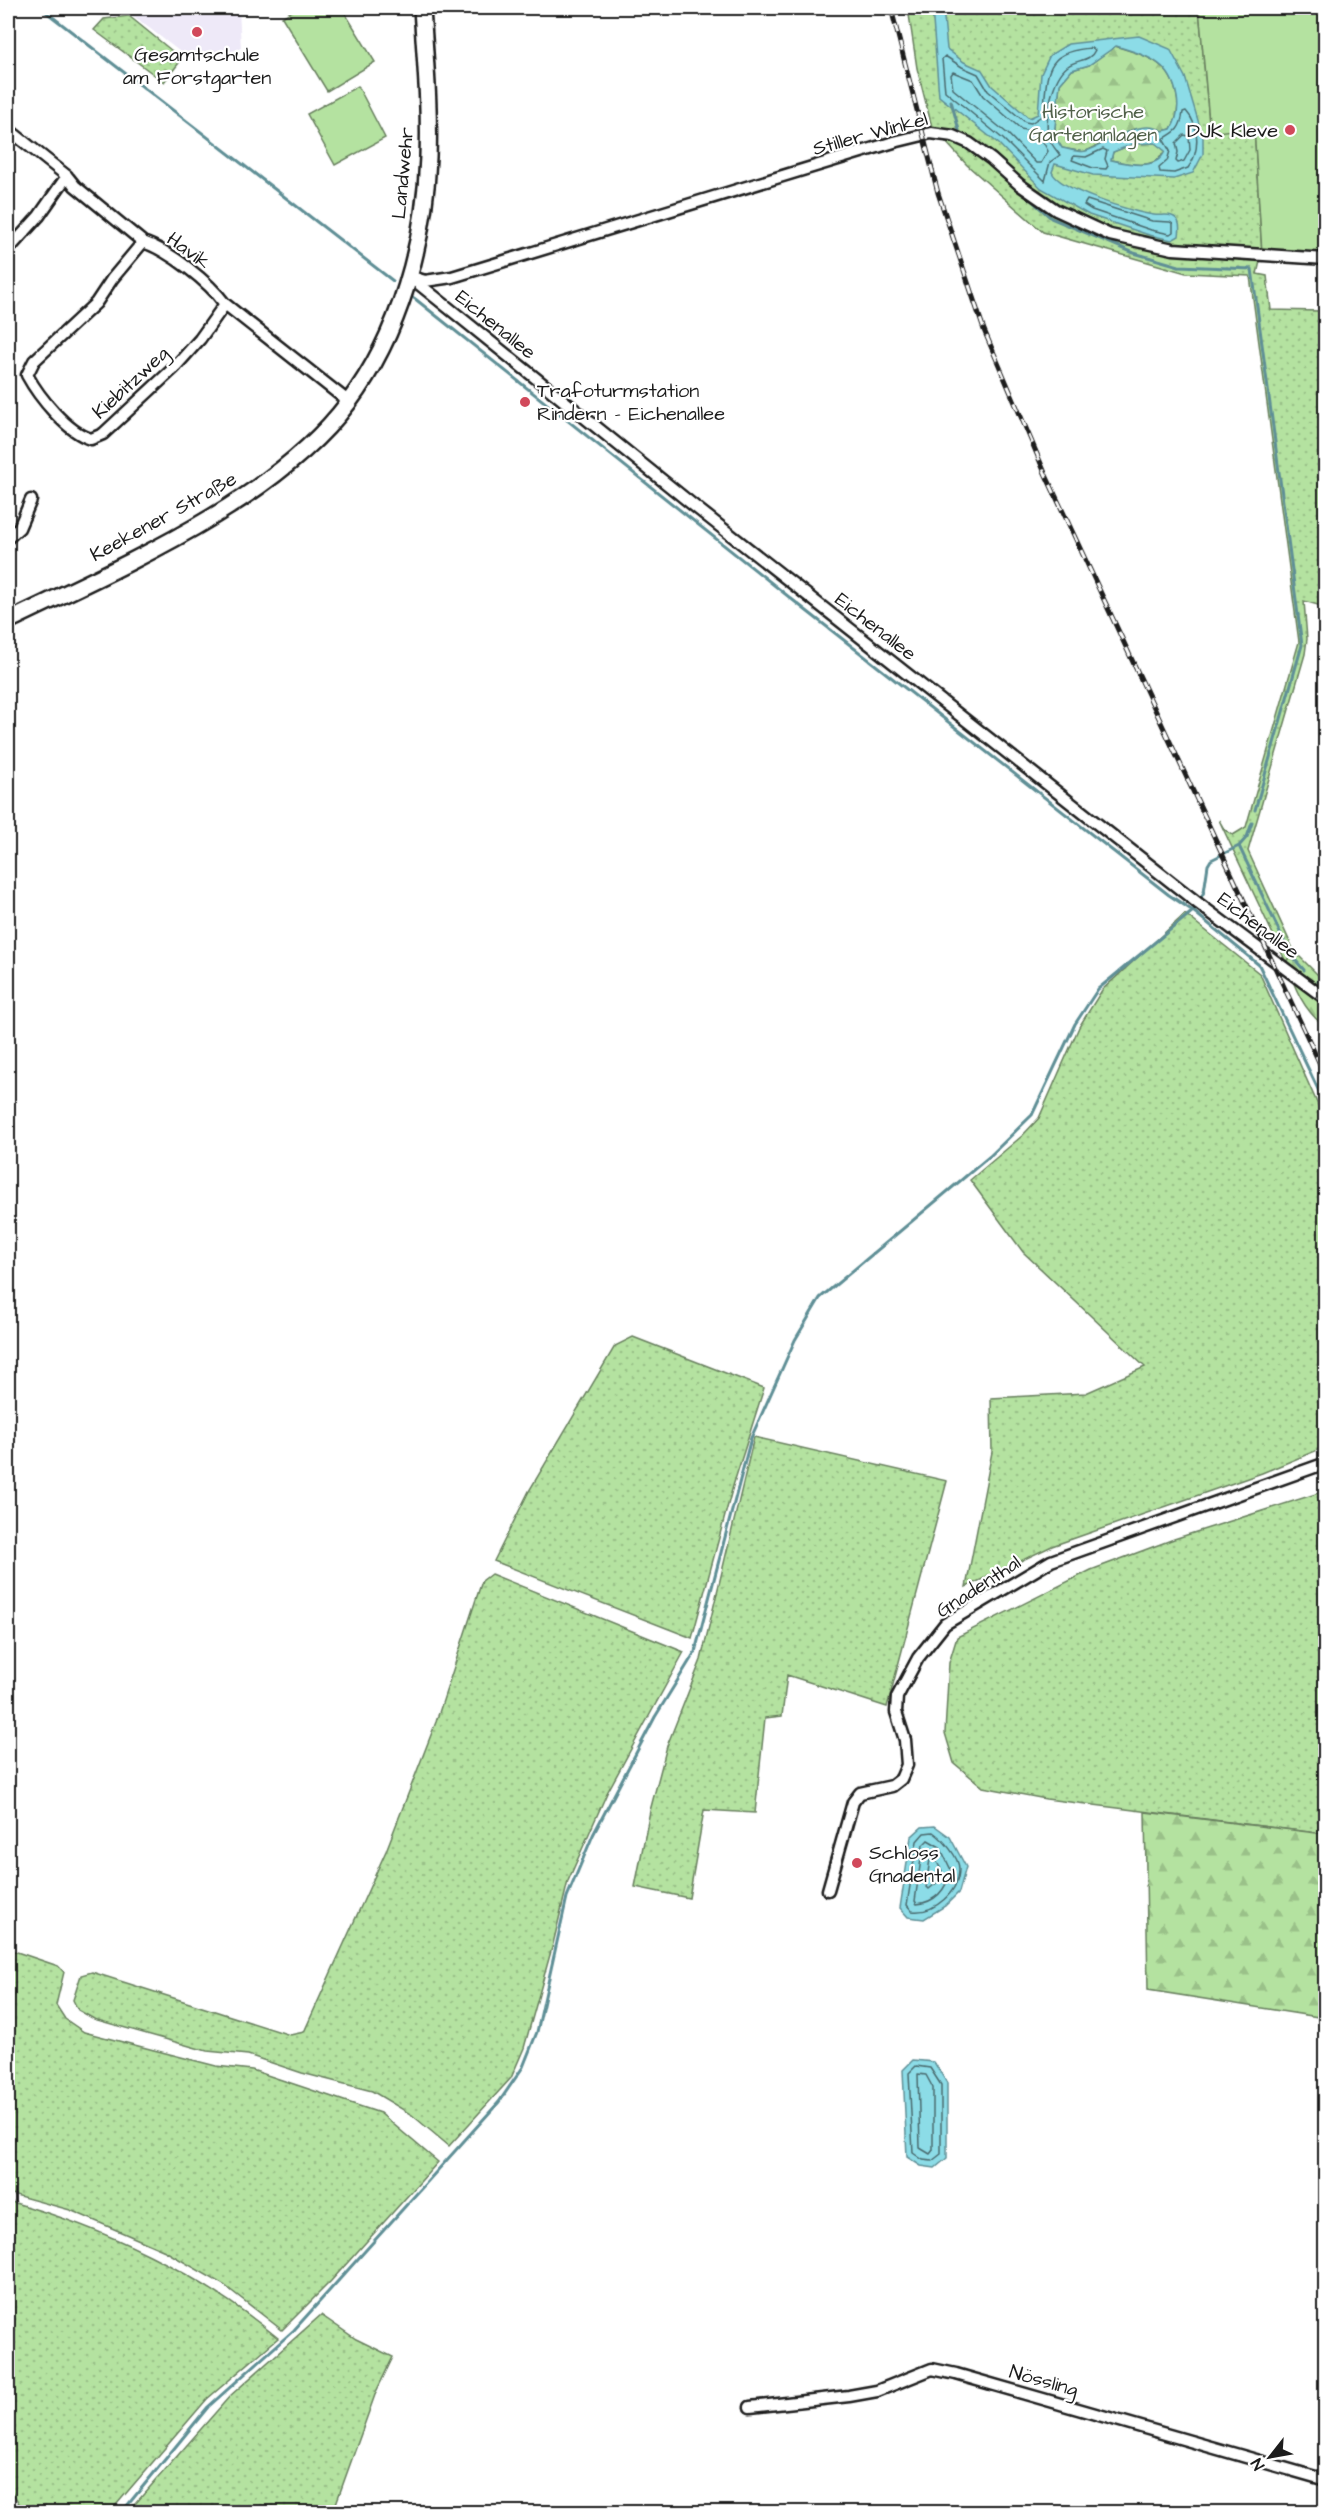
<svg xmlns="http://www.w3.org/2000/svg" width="1333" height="2520" viewBox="0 0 1333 2520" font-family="'Architects Daughter',sans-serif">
	<defs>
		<pattern id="green-dots" width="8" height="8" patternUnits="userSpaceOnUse" patternTransform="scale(1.5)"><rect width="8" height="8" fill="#b4e2a0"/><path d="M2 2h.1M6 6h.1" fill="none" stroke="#9ac189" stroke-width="1.8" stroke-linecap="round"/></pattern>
		<pattern id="forest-firs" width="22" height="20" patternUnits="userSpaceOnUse" patternTransform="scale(1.5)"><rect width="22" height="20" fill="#b4e2a0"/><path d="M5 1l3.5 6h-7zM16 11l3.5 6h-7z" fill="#9ac189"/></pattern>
	</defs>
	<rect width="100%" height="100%" fill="#fff"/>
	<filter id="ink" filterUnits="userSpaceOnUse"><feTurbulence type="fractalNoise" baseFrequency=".0167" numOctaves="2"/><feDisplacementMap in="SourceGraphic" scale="12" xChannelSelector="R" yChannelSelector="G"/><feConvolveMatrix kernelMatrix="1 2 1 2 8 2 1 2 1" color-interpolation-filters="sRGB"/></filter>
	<g filter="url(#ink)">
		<path fill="#eee9f8" d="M86,8H239L241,48L220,56L188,58L131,14L98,16Z"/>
		<path fill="url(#green-dots)" stroke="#687f5e" stroke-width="1.5" d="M908,8H1199L1210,132L1254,127L1262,253L1257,274L1267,276L1271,310L1320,311V318H1326L1325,607L1304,601L1307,639L1305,654L1248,851L1294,951L1286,962L1219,820L1224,829L1233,835L1246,827L1299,642L1250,276L1186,273L1043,232L967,165L944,140L934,135L917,68Z
			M129,16L182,59L164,82L94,30L104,19Z
			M1185,914L1260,974L1325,1121V1447L1262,1473L1052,1546L966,1587L992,1452L991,1398L1086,1393L1145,1367L1023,1252L970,1180L1022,1136L1039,1118L1079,1027L1102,990Z
			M633,1337L764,1388L733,1486L692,1638L494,1561L529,1491L615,1346Z
			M754,1437L947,1481L887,1707L787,1675L782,1716L765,1718L755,1813L704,1810L689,1898L635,1887L650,1811L667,1746L701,1660Z
			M1325,1491V1834L1046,1799L983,1787L954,1763L945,1733L949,1663L957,1637L1091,1570L1174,1539Z
			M491,1574L684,1652L607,1793L568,1881L553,1944L524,2048L511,2078L449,2146L412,2115L372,2091L302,2073L248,2055L207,2051L94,2019L78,2010L73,2000L81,1975L92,1972L290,2035L304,2032L386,1851L436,1722L482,1581Z
			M8,1949L58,1966L64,1972L56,2005L65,2019L84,2032L216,2066L252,2070L380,2113L438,2162L331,2281L282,2330L224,2285L165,2251L70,2210L8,2193Z
			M8,2201C105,2228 200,2273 278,2338L207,2399L110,2512H24L8,2485Z
			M321,2315L356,2339L393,2357L376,2392L333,2512H128L230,2396Z"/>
		<path fill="url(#forest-firs)" stroke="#687f5e" stroke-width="1.5" d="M1115,46C1146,56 1171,61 1177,97C1179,108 1177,119 1171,129L1163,131L1134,129L1084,152L1062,148L1054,136L1060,84L1072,70L1089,65Z
			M1155,143L1165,150C1156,171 1129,164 1111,160L1113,152L1133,144Z
			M1294,951L1325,982V1027C1303,1009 1295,989 1286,962Z
			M1145,1812L1325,1834V2018L1148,1990Z"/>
		<path fill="#b4e2a0" stroke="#687f5e" stroke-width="1.5" d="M297,8H342L375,62L327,91L282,17Z
			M1199,8H1325V254L1262,253L1254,127L1210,133Z
			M358,86L385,138L335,165L307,114Z"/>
		<path fill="#8cdce7" stroke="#5f8f96" stroke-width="1.5" fill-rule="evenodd" d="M932,8H943L947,49L964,62L982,70L992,86L1029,118L1038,114L1041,74L1050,55L1068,44L1139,36L1170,49L1185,77L1203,137V154L1193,173L1174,179L1093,175L1055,164L1052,172C1058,189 1134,213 1154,215C1160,216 1167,214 1172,216C1181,219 1180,229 1179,236L1172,240L1149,235L1089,215L1041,188L999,144L939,96ZM1116,46C1147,56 1171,61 1177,97C1179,108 1177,119 1171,129L1163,131C1138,117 1109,144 1086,151C1080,153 1069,149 1062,148L1054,135L1060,84L1072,70L1089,65ZM1155,143L1165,151C1157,171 1128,164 1111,160L1113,152L1133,144Z
			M935,1826L950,1837L966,1867L959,1892L945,1906L924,1919L908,1917L900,1908L911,1837L922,1827Z
			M913,2060L934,2062L947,2083V2158L935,2168L921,2166L907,2157L903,2070Z"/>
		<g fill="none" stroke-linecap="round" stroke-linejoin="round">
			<path stroke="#49696d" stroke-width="1.5" d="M1092,48L1095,50C1090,62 1077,59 1068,66C1052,78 1045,116 1048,135C1049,142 1056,150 1060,155L1050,162L1045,181L1003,139L945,91L942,59L945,56L962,67L978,74L988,91L1025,122L1031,123L1043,115C1048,75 1042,51 1092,48Z
				M953,72L973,80L983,96L1021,129L1029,131L1040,130L1042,140L1048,151L1041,163H1036L1008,134L953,89L951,75Z
				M1186,111C1200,126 1200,152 1188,168L1174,173L1160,172L1159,168L1167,161L1170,151L1163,139C1176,132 1181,129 1183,112Z
				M1184,135L1189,136L1190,150L1184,161L1178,163L1176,161L1178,152L1176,143Z
				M1103,149L1107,151L1105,159L1108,166L1106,169L1093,168L1072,160L1074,156L1086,157Z
				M1087,200L1152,221L1170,222L1173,224V232L1170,234L1151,230L1092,210L1084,205Z
				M933,1832C943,1839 959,1857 959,1869C959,1892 934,1914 912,1911L907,1905L917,1841L924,1833Z
				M928,1840L940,1847L951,1870C947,1887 937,1902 917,1904L915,1901L923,1845Z
				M934,1857L942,1871L939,1881L929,1889L926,1886L930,1859Z
				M916,2066L930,2068L941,2085V2154L932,2161L923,2160L913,2153L909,2073Z
				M918,2074L926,2075L933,2088V2150L930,2154L920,2148Z"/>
			<path stroke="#5f8f96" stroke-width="3" d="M41,8L393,281
				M951,101L959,130
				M1022,192L1051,218L1134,253L1179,266L1252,269L1302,645L1255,810
				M414,298L794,601L1169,895L1193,911L1259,965L1326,1106
				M1239,846L1290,954L1304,970
				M1318,981L1326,988
				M122,2512L208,2407L294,2330L499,2102L523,2067L537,2032L567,1897L593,1835L655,1717L695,1652L751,1438L795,1340L820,1298L990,1156L1032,1115L1075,1024L1098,989L1193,911L1204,892L1208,865L1211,860L1239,846L1247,837L1252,823"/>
			<defs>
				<path id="minor" d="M8,129L67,176L75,186L143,242C170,251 209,282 225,304L349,402
					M143,242L112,279L96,303L34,361L27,375C39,397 67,432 91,439L103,434L174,368L200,339L225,304
					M8,250L39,216L67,176
					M409,276L698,509L1199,904L1326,999
					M412,277L425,281L452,277L894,142L931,133L953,136L969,143L991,159L1020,185L1056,210L1110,235L1173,249L1326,259
					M8,538L19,528L31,500
					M828,1890L853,1802L860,1793L892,1786L901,1779L907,1765L905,1740L896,1712L897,1697L918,1658L945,1624L1051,1561L1326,1463
					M750,2407L849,2396L877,2391L932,2369L956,2374L1326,2480"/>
				<path id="secondary" d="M8,621C117,568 274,502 348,403C400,334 425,242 428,157C430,107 425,57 422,8"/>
			</defs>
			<use href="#minor" stroke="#1c1c1c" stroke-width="15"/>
			<use href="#secondary" stroke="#1c1c1c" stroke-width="20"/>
			<use href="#minor" stroke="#fff" stroke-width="10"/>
			<use href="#secondary" stroke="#fff" stroke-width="15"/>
			<defs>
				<path id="rail" d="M891,8L938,193L984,330L1045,473L1326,1077"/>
			</defs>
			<use href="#rail" stroke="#1c1c1c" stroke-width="5"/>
			<use href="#rail" stroke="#fff" stroke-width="3" stroke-dasharray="9" stroke-linecap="butt"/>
		</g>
	</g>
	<g fill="#d1495b" stroke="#fff" stroke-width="2">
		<circle cx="197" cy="32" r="6"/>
		<circle cx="1290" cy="130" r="6"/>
		<circle cx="525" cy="402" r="6"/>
		<circle cx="857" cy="1863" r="6"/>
	</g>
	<g text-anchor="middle" stroke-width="4.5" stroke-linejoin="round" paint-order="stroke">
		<g font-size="20" fill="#1c1c1c" stroke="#fff" text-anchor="start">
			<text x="197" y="61" text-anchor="middle">Gesamtschule<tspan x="197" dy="23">am Forstgarten</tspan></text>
			<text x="1278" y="137" text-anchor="end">DJK Kleve</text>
			<text x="537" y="397">Trafoturmstation<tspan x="537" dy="23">Rindern - Eichenallee</tspan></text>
			<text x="869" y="1859">Schloss<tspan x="869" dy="23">Gnadental</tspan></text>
		</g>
		<g font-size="20" fill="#51614a" stroke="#fff">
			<text x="1093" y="118">Historische<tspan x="1093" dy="23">Gartenanlagen</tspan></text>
		</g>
		<g font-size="20" fill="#1c1c1c" stroke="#fff">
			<text transform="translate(870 133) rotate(-15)" y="7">Stiller Winkel</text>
			<text transform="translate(402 173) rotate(-85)" y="7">Landwehr</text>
			<text transform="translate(189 250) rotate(36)" y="7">Havik</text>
			<text transform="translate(496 324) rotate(39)" y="7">Eichenallee</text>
			<text transform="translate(130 382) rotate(-43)" y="7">Kiebitzweg</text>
			<text transform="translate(163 516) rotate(-29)" y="7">Keekener Straße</text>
			<text transform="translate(876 626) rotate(38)" y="7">Eichenallee</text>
			<text transform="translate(1259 925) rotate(37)" y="7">Eichenallee</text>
			<text transform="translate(978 1586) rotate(-33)" y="7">Gnadenthal</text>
			<text transform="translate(1044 2380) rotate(16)" y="7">Nössling</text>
		</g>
	</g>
	<rect width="1333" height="2520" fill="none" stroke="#fff" stroke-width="30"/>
	<rect x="15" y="15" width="1303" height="2490" fill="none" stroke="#1c1c1c" stroke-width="2" filter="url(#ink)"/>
	<g transform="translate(1270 2457) rotate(239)" stroke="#ffffff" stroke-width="4.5" paint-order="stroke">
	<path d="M0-4.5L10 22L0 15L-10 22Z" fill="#1c1c1c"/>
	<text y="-9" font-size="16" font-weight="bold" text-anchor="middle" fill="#1c1c1c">N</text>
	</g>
</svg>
